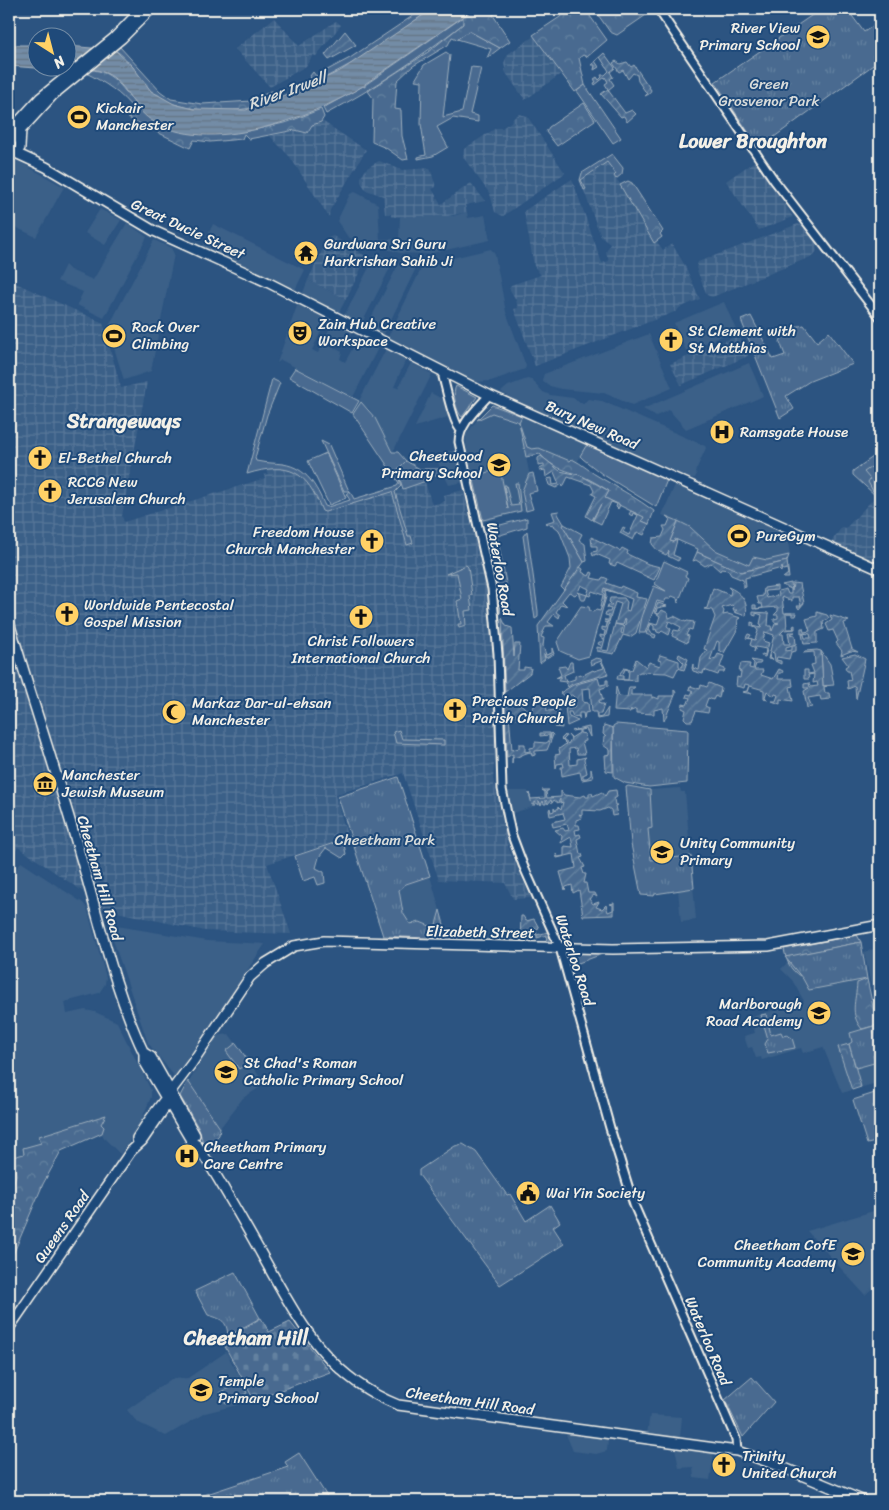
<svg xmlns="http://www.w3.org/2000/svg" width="889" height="1510" viewBox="0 0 889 1510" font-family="Sriracha,sans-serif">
	<defs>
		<pattern id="industrial-grid" width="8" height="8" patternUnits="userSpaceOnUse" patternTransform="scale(1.25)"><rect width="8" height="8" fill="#3b6088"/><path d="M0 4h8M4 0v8" fill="none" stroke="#587799"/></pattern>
		<pattern id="forest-crowns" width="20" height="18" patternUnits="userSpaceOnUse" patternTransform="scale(1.25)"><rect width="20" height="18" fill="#496b90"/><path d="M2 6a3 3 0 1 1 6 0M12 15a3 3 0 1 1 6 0" fill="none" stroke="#6481a0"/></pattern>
		<pattern id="cemetery-stones" width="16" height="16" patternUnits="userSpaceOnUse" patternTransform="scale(1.25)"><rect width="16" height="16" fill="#496b90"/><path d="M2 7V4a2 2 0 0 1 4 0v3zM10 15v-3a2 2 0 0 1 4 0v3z" fill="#6481a0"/></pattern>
		<pattern id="park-tufts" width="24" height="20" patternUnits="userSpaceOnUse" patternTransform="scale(1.25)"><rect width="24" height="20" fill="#496b90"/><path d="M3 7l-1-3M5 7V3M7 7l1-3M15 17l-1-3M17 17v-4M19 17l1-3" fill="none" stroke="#6481a0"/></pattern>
		<pattern id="garden-furrows" width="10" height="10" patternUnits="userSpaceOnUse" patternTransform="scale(1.25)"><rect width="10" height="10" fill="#496b90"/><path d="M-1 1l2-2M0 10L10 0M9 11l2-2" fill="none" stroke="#6481a0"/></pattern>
		<pattern id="water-rules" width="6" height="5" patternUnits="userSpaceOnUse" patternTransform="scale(1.25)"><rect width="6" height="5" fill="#738ca6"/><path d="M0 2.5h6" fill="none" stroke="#647484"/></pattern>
	</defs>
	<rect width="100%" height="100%" fill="#2c5481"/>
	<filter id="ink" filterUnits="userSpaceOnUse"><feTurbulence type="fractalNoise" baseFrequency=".02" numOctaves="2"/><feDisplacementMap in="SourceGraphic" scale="10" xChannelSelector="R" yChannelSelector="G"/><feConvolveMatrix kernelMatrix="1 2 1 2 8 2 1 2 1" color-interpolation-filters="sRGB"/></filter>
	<g filter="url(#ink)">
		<path fill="#3b6088" d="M9,156L64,187L36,237L9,224Z
			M355,192L378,204L380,239H399L400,216H453L467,212L468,218L485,215L490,240L428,254L400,253L355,240L348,237L337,221L350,194Z
			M100,209L121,220L105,245L85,233Z
			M127,223L147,237L104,318L77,305L83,292L57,281L65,265L70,270L93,280Z
			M213,224L305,270L294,292L202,248Z
			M154,240L171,248L174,254L151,371L124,380L108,328Z
			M491,249L495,255L506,312L526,366L525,369L491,381L473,382L462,376L460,373L449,370L387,339L423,265Z
			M376,254L394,260L361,325L344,316Z
			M400,261H409L415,270L383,336L366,328Z
			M308,280L346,299L338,314L302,295Z
			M724,302L736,330L686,351L674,323Z
			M298,303L327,319L312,350L318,353L324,342L342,352L340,359L345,362L359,337L379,346L353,397L281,360L277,363Z
			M332,323L352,333L345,347L326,336Z
			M649,334L672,388L632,405L604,393L561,389L550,386L542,380L544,374Z
			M386,349L406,359L394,387L398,388L411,363L432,374L393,452L369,409L359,401Z
			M749,363L763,396L759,398L686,429L669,410L656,416L643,409Z
			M527,379L532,380L543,392L550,395L573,398L583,404L588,399L602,401L705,446L706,448L695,472L697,474L695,478H690L522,404L501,392L508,386Z
			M431,393L444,400L448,417L415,427Z
			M492,413L518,422L522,416L587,445L575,466L540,454L526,457L530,477L522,491L526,511L481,522L466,444V435L477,420Z
			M456,450L463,482L449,485L434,455Z
			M675,485L787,535L790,555L749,565L715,550L690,527L662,515Z
			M628,786L650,790L680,788L681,792H685L696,920L681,922L678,890L655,894L654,896L641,895L631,844L626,787Z
			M528,791L532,807L510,814L506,791Z
			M21,862L83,903L87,908L106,977L105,984L99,993L65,1002L67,1014L85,1010L95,1012L117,1022L151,1090V1097L136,1133L120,1154L105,1139L102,1134L61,1151L43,1184L9,1264V880Z
			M430,876L440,910L436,928L421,922L410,925L403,913L399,890L406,884Z
			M117,926L207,941L265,944L175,1077L148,1043L111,934Z
			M857,935L859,936L875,1022L880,1037V1082L842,1093L823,1047L803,1053L801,1048L762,1060L761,1057L756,1058L752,1047L748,1048L744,1036L755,1033L751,1017L804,1001L792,980L781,969L788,962L784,949Z
			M880,947V1012L877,1013L864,952Z
			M229,1034L265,1084L243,1098L220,1128L189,1082L216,1036Z
			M880,1209V1281L865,1295L807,1231Z
			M226,1352L253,1401L205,1413L166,1436L137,1422L127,1410L171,1379L188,1378Z
			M650,1415L682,1417L680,1438L647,1434Z
			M565,1432L608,1439L607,1451L596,1454L573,1451Z
			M675,1448L714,1452L710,1480L694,1478L693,1467L679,1468Z"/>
		<path fill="url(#industrial-grid)" d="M274,18L299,46L336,21L341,25L316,56L313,55L306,66L270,87L235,49Z
			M534,36L562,73L525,100L506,73L504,63L508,54Z
			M519,114L527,116L565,173L503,216L495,212L490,194L463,157L464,149L496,128H502L511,122L512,119Z
			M322,121L366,150L330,210L329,217L290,157L270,136L295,130L307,132L312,125Z
			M379,161L402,170L430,168L436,187L432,189L441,204L471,183L485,201L465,205L467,212L448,216L391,217V214H385L383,196L366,190L361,182V177L367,168Z
			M607,161L616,174L614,176L620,184L627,181L632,182L663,231L660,233L663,237L657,242L663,250L672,244L684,264L700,299L679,308L677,311L535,366L514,309L518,308L516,300L509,288L511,285L541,275L534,266L524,211L572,179L602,263L609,261L606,252L610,244L601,237L580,180Z
			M755,161L793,217L759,230L726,181Z
			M798,224L803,226L816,243L817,251L813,256L712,297L707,295L696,268L698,262Z
			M333,236L367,257L346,299L308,280L328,238Z
			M9,280L103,323L121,388L147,382L122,516L124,522L265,478L264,475L268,474L266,468H272L289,469L306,479L316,494L322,511L325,512L425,482L432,505L445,501L444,495L463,490L494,619L498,706L493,779L509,849L531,898L513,899L505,883L439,880L403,773L335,795L348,838L267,864L291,934L205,931L103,909L85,893L18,847L9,861Z
			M739,335L748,356L681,385L670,364Z
			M876,496L880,497V565L831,542L842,527L846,528Z"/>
		<path fill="#496b90" stroke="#9eaebc" d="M423,9H432L360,59L313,84L310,76L313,72L316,76L350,58Z
			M463,17V24C419,58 375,88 326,114L323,108L365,85Z
			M469,31L500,48L487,58L491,49L457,39Z
			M446,52L450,55L443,117L462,112L471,67L481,68L470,114L478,116V122L453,118L437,127L448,147L433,156L418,159V157L426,155L421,124L422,81L415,80L424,65Z
			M585,85L621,138L613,143L577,91Z
			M612,154L623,168L622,174L616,179L614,176L616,174L607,162L581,180L586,189L584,190L580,180L582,173Z
			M295,368L359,401L352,413L289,377Z
			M272,379L280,383L267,415L255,458L256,461C266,463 274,463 283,464C307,468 316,486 325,506L328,507L350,500L346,494L350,491L354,499L397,486L399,483L353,414L361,402L375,418L392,452H398L406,461L397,470L401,486L395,492L408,536H411L413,543L407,545L392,492L325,512L322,511C307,471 289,461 247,474Z
			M456,386L477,397L462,417C456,412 452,392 456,386Z
			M492,405L522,416L519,422L492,413L477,420Z
			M321,441L329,445L349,491H344Z
			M590,445L667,480L656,507L602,474L583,459L580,456L586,446Z
			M880,452V497L876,496L853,475V471Z
			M326,453L346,498L329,505L308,461Z
			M500,469L508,509L504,485H506L511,506L519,505L515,483H518L521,511L483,520L473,476Z
			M527,518V527L497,536L507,588L503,594L500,613L499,591L485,529Z
			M564,524L582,534L579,540L585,544L587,561L584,562L563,526Z
			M527,531L538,611V617L535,619L523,536Z
			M664,561L687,572L685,576L688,578L678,603L677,598L672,596L670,599H666L664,603L657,601L645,633H639L642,617L654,586L666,591L655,584Z
			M466,565L468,567L472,595L470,596L472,610L465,611L466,626L459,628L458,624H461L457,601L462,599L457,573L446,574Z
			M604,588L620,594L605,590L606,597L589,656L578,659L560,651L557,642L581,606L589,607L590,611L593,612L596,610L600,611L605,596L602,592Z
			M821,651L830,664L834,685L823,686Z
			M399,730L402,739L444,740V745L396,743L393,732Z
			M343,840L346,854L342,858L326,848L319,857L316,868L324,872L325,883L318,885L315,877L303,881L295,856Z
			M568,952H604L605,953L573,965L569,962Z
			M236,1043L249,1062L239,1069L226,1051Z
			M241,1381L247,1393L226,1404L220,1393Z"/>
		<path fill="url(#forest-crowns)" stroke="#9eaebc" d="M474,9H502L493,15L510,41L500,48L469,31L457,39L452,37L448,45L413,66L397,81L395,109L401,110L402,136L408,159L403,160L386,148L372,142L373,98L368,91L428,52L463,24V17Z
			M572,9H585L607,40L587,57L583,55L579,58L585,85L575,92L533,35Z
			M594,9H652V11L617,35L610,32Z
			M120,47L160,91L171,99L202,104L252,101L271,91L275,92L259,101V106C231,114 173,113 151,91C138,78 131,60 115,50Z
			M90,70C114,70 125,92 138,108L258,129L288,122L321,109L324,117L321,122L312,125L307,133L295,130L249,139L244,134L242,139L210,142L194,140L190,148L128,118L134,110C122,93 104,82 86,73Z
			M584,103L595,120L557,146L546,132L549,127Z
			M628,181L632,183L663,231L660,234L662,237L654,243L620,185Z
			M519,422L527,447L532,449L539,448L570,461L572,459C583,464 591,473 601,478C620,489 638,499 654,511L649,524L642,521L643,517L605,498L609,491C601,486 593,481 584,477C568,470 554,470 540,454L526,457Z
			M406,461L420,469H439L441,474L425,477L426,481L403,489L397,470Z
			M533,473L537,491L528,493L533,509L526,511L522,491L529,474Z
			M559,511L558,514L564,524L563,526L584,562L564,590L561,587L571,568L570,558L559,530L553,525L545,523L555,520L552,512Z
			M678,521L690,527L715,550L749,565L753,557L767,560L789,555L787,561L741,572L697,552L698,549L675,539L674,542L670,541Z
			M857,935L861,942L807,953L800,976C790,970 786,960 784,949Z
			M867,979L877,1025L862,1029C849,1014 856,1001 857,983Z
			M849,1044L861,1087L852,1090L838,1047Z
			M106,1115L101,1124L104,1127L102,1133L61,1151L43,1184L9,1264V1197L16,1175L15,1168L9,1158L24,1154L23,1148L41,1143L39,1136Z"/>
		<path fill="url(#cemetery-stones)" stroke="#9eaebc" d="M261,1318L269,1332L290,1322L330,1372L254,1400L222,1341Z"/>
		<path fill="url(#park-tufts)" stroke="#9eaebc" d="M821,9H847L864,32L880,21V60L759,148L715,82Z
			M751,316L773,359L785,355L780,342L785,329L804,325L817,342L829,332L853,364L810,381L786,396L794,409L780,418L741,320Z
			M880,461V488L873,491L868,482L870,479L864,472Z
			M616,724L688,730L687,783L649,787L625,783L614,777L613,726Z
			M398,777L430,876L406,884L399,890L403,913L410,924L420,922L435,928L440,910L448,939L383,936L338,797Z
			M628,786L650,790L652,828L648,829L651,860L691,856L694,888L655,894L654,896L641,895L631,844L626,787Z
			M861,942L867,979L809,990L803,979L785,957Z
			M766,1014L771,1035L781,1032L783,1036L787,1035L792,1038L795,1048L768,1053L765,1044L768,1039L761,1015Z
			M877,1025L880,1037V1066L876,1067L874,1063L856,1068L849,1044L852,1042L850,1033Z
			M188,1081L220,1128L219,1135L205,1150L199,1129L180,1096Z
			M878,1092L880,1100V1141L867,1144L853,1100Z
			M463,1144L476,1152L507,1195L510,1194L526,1221L550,1205L560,1222L553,1227L564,1244L500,1285L419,1175V1170L455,1146Z
			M235,1272L260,1318L228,1336C227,1321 222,1319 208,1315L195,1291Z
			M752,1377L774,1402L743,1437L725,1400Z
			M299,1453L330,1501H175L201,1496L288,1467L285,1462Z"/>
		<path fill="url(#garden-furrows)" stroke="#9eaebc" d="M345,31L356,45L329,60L325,55Z
			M604,53L615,68L610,72L613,77L610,79L614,85L608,90L625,113L632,110L636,114L627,122L624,116L621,117L601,94L608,89L605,84L608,82L605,77L595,85L594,83L596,82L594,79L597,77L599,80L602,77L601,75H605L609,71L600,57L595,61L599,67L594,70L595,65H591Z
			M616,61L620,64L627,62L631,67L634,65L651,90L649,94L645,96L647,94L638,81L637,75L633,73L628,79L623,70L619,72L613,63Z
			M541,456L560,471L580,475L609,491L605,498L620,505L618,509L616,507L617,504L611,502L601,524L593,520L601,504L592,520L586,516L596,496L592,494L594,491L591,485L568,477L563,487L562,484L556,488L549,485L547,479L552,478L553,485L559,484L554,472L546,477L545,470L540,471L539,469L544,467V464L538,465V458Z
			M631,511L644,517L642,521L649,524L644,535L637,532L633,540L620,533L623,527L625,528L623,532L629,535L638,515L633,513L632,516L629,514Z
			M666,516L678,521L670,541L673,542L677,540L673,555L680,558L678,561L668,556L669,551L666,555L658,551L652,544L653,538L662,537L665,530L663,526H667L670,519Z
			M591,537L620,551L622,548L628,551L627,554L648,564L660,567L654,580L617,563L615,566L609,564L610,560L596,554L593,556L592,552L597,551V546H592Z
			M697,552L741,572L787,561L789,578H783L788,574L787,569L783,570L782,567L781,572L778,569L745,578L746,587L743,588V580L731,575L728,570L721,569L720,571L711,563L705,566L696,560L693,561Z
			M580,567L583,569L582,572L589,576L591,572L593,573L591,578L601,580L603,577L608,579L606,583L620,588L621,586L637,593L636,597L647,599L636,633L630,637L623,635L614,654L597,651V647L601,648L602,646L598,644L599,642H602L603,639L600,637V635L604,636L605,631L602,630V627L606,628L607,624L604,622L609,623L602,650L608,651L615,624L623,626L621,633L623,634L626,619H625L623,625L615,624L621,604L615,602L609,622L604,620H609V616L605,615L606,612H610L611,609L607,608L608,605H612L609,602L610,598H624L627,602L626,610L629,611L632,599L604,588L603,592L605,596L602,607H600L603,595L592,591L590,596L587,595L589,589L581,585L578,592L587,595L585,600H581L578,592L575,595L569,592L562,601L567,606L561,604L556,612L560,615L559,618L554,614L548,622L554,626H546L541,637L544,638L543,646L546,655L552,653V648L554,654L546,658L544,654L545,659L540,663L538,626Z
			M791,583L792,591L793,583L800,584L804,603L799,609L797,606H801L799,597H792V601L782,597L784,613H797L796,616H792V613H786L787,629H794L793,626L795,625V629L784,630L780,634H783L784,644H790L788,632H795L790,634L795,635L796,644L786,647V651L792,650V646H796V651L791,652L789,659L777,657L776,660L781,661V664L775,661L774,653L771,652L769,658L773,660L768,659L774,635L765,632L763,641L769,643L765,657L761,656L762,654L765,655L766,649L756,647L754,652L755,648L750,645L752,639L746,638L748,634L751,635L749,638L755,640L758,631L756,628L751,626V622L754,623L753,626L761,628L762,625L760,624L762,615L756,613V616L753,615V612L769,613L768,626H771L772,631L775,624L779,623L774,622V619L778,618V615H774L778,611V607L753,609V605H756V609L763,608L762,604H759L757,597L763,596L764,588L777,586V590L765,591L767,598L779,595L778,591L786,589L788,594H791V589L782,585Z
			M728,587C741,592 749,602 746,616L734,612L737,610H733L734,607L732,605L722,608L724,611L723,615L728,614L741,618L738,619L737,630L724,653L719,650V642L717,641L710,660L716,658L718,654L724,656L720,667L725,669L724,672H719L718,675L704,670L703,674L693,671L692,668L693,664V668L699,670L701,658L707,650L704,649L715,617L712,610L704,609L707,608L713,588L730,595L731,590Z
			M658,603L667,606L657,608L656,613L659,614L662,610L668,613L669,618L674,616L686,622L687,621L694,622L692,630L689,629L686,635L689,636L687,643L672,636L674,630L679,631L681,627L669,621L667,626L671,629L669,635L662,631L660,633L657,632L656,629L654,630V626L651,624L649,629L651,633L656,635L655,638L646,634L650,623L657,625L660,616L654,612Z
			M817,612L827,615L829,618L823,622L824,629L817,632V643L804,644L802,634H804L805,638H811L810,634L801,633V628H803L804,632L810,631L806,619L817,616Z
			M830,615L849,621L844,623L852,649L858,652L851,651L841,655L842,651L836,643L838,641L833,630L829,631L826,624L832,620Z
			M502,618L506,626L512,628L514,657L515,644H520L518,670H524V667L531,668L530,673L505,692Z
			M817,650L821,651L823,686H827L824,687L825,693H829L830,699L821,700L820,696L808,698L812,707L807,708L804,691L809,688H804V684L809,683L810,687L818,686L817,682L813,683L814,674L808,675L809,679H804V670H808V674L814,673L811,665L815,664L814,652L803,653L805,651Z
			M679,654L688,659L684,670L678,668L674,676L666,673L640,672L636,674V681L617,679L618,675L623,676V680H628L629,670L625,669L623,674L620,673L624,668L632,670L636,659L646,667L649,662L660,666L661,661L658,660L660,655L679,661V666L682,667L684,663L678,657Z
			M855,654L865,659L856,699L855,686L848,689L847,681L851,680L849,671H847L845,667L848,665L842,657Z
			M596,658L601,659L608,674L572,684L568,687L566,682L558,681L561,676L556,678L561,675L558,667L565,666L567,669L570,662H572L573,671L564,675L566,682L575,679V676L580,674L581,676L593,670L594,671L604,668L601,661L591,665L590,661Z
			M751,660L761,662L760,664H756L754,670H763L761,675L773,679L779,669L783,671L782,673H779L778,679H792L793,686L790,687L793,701L780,699V704L772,701H776L778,695L775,694L774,696L767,691L765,697L768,700L764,699V690L750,686L748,692L752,694L742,692L747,691L749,685L745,684L744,688L736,686L737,677L740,678L741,672L739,671L741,663L750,664L749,668L753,669L754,663Z
			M598,678L600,685L606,684V680H608V686L600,689L603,700H599L600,704H604L601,714H597V718L602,717L608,708L607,717L597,719L596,712H592L590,688L582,689L583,702L588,703L589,712L585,713L584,719L583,713H579V719V716L573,717L571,712H568L569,717L578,721L567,726L565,706L568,705V709L574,708L575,698L572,695L564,696L560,693L573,685Z
			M709,683L721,688L719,698L715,696L713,700L708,698L705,706L709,708L708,713L696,711L692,721H687L684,718L686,710L682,708L683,704L687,705L690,698L686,697L687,694L691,695L693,691L689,689L690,686L700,689L701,685L707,687Z
			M616,687L619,696L627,697L629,687H635L631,690V695H652V698L654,697L659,699V696H674V689L676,693L664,721L663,708L654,710V714L636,713V709L631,711V709L630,712L614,711Z
			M516,700L525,708L531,710L539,700L546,703L547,711L559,710L562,728L554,727L560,726L559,718L547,720V722L542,723V718L533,719V715L523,713V719H517V715H509L512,750L519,748V744H525V752L530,751V748L535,747V742L546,743L549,741V735L540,736V733H550V739L551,733L553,735L547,750L535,751V755L532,756L531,752C523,753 521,757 512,758V764L513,754L507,757L505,706Z
			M604,725L613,728V772L606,771L605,755L610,754V750L603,745L604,737H606L603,734Z
			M589,727L590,737L586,729L580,730V733L585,734L586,741L582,742L585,754H577L576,748L569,749L570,765L577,764V759L586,757L584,759L587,773L583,775V778H587L591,775V769L593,778L582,780L580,772L562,776L561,767H564L563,763L557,764L556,768L555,755L560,754L559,749L566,744L561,739L565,735L566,737L563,740L568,744L571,739L568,735L571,738L579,733V730L571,731Z
			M542,790H549L546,792L547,798L561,797V791L564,795L580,797L585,795L586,797H589V793H592L593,796L602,792L605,796L608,791L616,790L617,797L614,799L615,805H617L615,806L617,815L612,816L611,810L608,808L600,811L582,810V815L579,814L582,818L576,820V825H579L580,829L575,830L576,835L580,834L581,837L577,839L580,854H582L583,857L580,858L585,867L582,868L584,874H586L584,883H586L588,893H595L597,897L594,895L589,899L593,904L599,902L596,907L602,909L606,905L608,912L613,910V905L610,904L614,903V915L583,916L579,890L573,893L572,885L566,887L565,890L560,872L576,868L574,854L557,858L556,854L558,857L564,856V846L573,847L571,837L561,843L562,836L555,830L563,828L565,831L569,830L567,824L553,827L552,822L565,819L563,813L550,816L549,810L550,808L551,812L554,811V808L556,811L558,807L561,810L563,802L560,803V799L558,803L554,800L552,803L551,800L548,804L546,800V804H544L543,801L541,805L539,801V805L535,802V805H532L529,793L531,799L545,798V792Z
			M521,916H523L526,921L534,919L539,928L535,929L537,935L548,932L550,937L548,943H536L546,942L547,935L537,938V935L521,934V940H525V942H520Z"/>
		<path fill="url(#water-rules)" stroke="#a7b4c0" d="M432,9H474L365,84V87L363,86C310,118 208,157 151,120C132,108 125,79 103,72C91,67 75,69 62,68H68V46L115,50L133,67L151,91L174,104L194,109L246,110L310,85L340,71Z
			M9,45H37L38,68H59L49,69L9,66Z"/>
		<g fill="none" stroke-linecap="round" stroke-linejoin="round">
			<defs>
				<path id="major" d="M658,9L774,180L880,317
					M445,373L443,377C446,388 454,426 461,430
					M489,395C478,408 459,424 459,442L492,589L498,654L502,789L511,833L523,865L560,948L610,1128L634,1205L736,1439L737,1451"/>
				<path id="highway" d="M9,132L40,98L114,38L142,9
					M9,143L54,94L122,38L151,9
					M20,148L21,129
					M9,150L46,167L154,231L267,282L489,395L880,570
					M9,622C32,699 58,777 80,855C100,922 114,990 144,1053V1061L192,1142L197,1145C224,1186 248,1230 272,1273C305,1332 333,1379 398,1405L737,1451L782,1467L864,1501
					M144,1053L151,1057L195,1135
					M138,1143L137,1138L147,1123L192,1063L250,977L266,963L294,946L324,941L613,949L768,946L880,925
					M9,1328L131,1151L142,1141L170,1100"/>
			</defs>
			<use href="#major" stroke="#f4f1e8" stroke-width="11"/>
			<use href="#highway" stroke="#f4f1e8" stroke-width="12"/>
			<use href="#major" stroke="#1f4a7a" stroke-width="7"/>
			<use href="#highway" stroke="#1f4a7a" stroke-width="9"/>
		</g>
	</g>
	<defs>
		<symbol id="school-disc" viewBox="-11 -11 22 22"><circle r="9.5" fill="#ffd166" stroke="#1f4a7a"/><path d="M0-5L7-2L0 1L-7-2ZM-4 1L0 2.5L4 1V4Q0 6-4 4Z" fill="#111"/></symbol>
		<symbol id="stadium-disc" viewBox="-11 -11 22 22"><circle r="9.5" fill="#ffd166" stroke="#1f4a7a"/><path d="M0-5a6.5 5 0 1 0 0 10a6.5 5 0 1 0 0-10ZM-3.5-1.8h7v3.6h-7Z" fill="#111"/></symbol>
		<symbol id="temple-disc" viewBox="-11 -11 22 22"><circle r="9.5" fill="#ffd166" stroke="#1f4a7a"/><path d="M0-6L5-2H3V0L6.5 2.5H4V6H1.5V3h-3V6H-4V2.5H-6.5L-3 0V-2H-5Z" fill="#111"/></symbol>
		<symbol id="theatre-disc" viewBox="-11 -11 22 22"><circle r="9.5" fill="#ffd166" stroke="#1f4a7a"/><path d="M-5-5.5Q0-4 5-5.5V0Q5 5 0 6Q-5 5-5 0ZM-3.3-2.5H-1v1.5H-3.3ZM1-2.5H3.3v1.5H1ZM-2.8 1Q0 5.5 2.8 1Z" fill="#111"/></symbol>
		<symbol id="church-disc" viewBox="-11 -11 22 22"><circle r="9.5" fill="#ffd166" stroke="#1f4a7a"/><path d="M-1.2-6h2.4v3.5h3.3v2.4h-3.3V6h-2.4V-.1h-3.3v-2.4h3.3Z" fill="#111"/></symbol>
		<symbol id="hospital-disc" viewBox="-11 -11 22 22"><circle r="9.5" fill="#ffd166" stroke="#1f4a7a"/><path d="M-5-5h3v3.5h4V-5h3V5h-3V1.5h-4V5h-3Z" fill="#111"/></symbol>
		<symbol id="mosque-disc" viewBox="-11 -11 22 22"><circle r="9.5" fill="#ffd166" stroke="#1f4a7a"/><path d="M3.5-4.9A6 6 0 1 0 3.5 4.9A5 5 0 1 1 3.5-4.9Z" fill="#111"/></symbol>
		<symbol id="museum-disc" viewBox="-11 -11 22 22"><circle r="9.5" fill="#ffd166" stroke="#1f4a7a"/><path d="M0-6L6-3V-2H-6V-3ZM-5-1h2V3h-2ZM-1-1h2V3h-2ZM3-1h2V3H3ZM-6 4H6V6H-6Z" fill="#111"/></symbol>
		<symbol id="civic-disc" viewBox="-11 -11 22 22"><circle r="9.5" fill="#ffd166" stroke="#1f4a7a"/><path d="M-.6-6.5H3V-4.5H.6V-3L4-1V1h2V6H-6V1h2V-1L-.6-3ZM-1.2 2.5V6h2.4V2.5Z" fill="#111"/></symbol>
	</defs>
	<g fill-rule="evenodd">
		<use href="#school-disc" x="804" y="23" width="28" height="28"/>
		<use href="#stadium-disc" x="65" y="103" width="28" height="28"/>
		<use href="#temple-disc" x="292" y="239" width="28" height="28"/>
		<use href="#theatre-disc" x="286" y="319" width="28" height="28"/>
		<use href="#stadium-disc" x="100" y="322" width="28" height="28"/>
		<use href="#church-disc" x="657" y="326" width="28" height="28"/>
		<use href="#hospital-disc" x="708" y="418" width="28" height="28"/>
		<use href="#church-disc" x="26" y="444" width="28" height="28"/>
		<use href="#school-disc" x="485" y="451" width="28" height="28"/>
		<use href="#church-disc" x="36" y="477" width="28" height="28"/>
		<use href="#stadium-disc" x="725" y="522" width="28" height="28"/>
		<use href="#church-disc" x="358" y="527" width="28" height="28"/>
		<use href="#church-disc" x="53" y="600" width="28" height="28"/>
		<use href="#church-disc" x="347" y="603" width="28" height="28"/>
		<use href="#church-disc" x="441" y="696" width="28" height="28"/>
		<use href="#mosque-disc" x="160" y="698" width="28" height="28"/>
		<use href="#museum-disc" x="31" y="770" width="28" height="28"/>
		<use href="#school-disc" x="648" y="838" width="28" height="28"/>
		<use href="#school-disc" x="805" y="999" width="28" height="28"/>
		<use href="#school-disc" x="212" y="1058" width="28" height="28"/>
		<use href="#hospital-disc" x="173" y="1142" width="28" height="28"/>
		<use href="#civic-disc" x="514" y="1179" width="28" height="28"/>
		<use href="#school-disc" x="839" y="1240" width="28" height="28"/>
		<use href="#school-disc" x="187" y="1376" width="28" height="28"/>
		<use href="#church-disc" x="710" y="1451" width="28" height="28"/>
	</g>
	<g text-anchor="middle" stroke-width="4" stroke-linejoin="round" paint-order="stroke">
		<g font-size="15" fill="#f4f1e8" stroke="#1f4a7a" text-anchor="start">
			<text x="800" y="33" text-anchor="end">River View<tspan x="800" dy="17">Primary School</tspan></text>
			<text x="96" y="113">Kickair<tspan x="96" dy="17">Manchester</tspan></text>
			<text x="324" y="249">Gurdwara Sri Guru<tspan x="324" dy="17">Harkrishan Sahib Ji</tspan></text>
			<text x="318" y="329">Zain Hub Creative<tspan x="318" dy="17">Workspace</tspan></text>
			<text x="132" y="332">Rock Over<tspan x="132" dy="17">Climbing</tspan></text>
			<text x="688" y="336">St Clement with<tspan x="688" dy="17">St Matthias</tspan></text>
			<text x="740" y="437">Ramsgate House</text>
			<text x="482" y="461" text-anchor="end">Cheetwood<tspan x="482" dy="17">Primary School</tspan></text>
			<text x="58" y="463">El-Bethel Church</text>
			<text x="68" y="487">RCCG New<tspan x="68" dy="17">Jerusalem Church</tspan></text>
			<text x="354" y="537" text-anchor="end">Freedom House<tspan x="354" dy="17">Church Manchester</tspan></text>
			<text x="756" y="541">PureGym</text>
			<text x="84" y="610">Worldwide Pentecostal<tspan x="84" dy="17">Gospel Mission</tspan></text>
			<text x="361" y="646" text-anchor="middle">Christ Followers<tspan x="361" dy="17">International Church</tspan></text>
			<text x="472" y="706">Precious People<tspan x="472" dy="17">Parish Church</tspan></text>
			<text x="192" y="708">Markaz Dar-ul-ehsan<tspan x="192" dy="17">Manchester</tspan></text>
			<text x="62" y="780">Manchester<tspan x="62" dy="17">Jewish Museum</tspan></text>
			<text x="680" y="848">Unity Community<tspan x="680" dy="17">Primary</tspan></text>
			<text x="802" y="1009" text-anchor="end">Marlborough<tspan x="802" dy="17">Road Academy</tspan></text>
			<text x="244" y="1068">St Chad's Roman<tspan x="244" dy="17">Catholic Primary School</tspan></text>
			<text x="204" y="1152">Cheetham Primary<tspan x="204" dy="17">Care Centre</tspan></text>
			<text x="546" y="1198">Wai Yin Society</text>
			<text x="836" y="1250" text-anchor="end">Cheetham CofE<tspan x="836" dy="17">Community Academy</tspan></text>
			<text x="218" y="1386">Temple<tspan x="218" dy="17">Primary School</tspan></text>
			<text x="742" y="1461">Trinity<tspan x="742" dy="17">United Church</tspan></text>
		</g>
		<g font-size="15" fill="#dadddb" stroke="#1f4a7a">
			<text x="769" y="89">Green<tspan x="769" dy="17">Grosvenor Park</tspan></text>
			<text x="385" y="845">Cheetham Park</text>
		</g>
		<g font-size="15" fill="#f4f1e8" stroke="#1f4a7a">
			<text transform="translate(188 229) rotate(25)" y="5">Great Ducie Street</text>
			<text transform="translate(592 425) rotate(24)" y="5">Bury New Road</text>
			<text transform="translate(500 569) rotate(80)" y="5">Waterloo Road</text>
			<text transform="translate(100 878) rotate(74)" y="5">Cheetham Hill Road</text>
			<text transform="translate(480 932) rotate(1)" y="5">Elizabeth Street</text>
			<text transform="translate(575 960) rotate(72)" y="5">Waterloo Road</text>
			<text transform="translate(62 1227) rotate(-55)" y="5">Queens Road</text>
			<text transform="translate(708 1341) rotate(67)" y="5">Waterloo Road</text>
			<text transform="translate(470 1401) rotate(8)" y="5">Cheetham Hill Road</text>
		</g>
		<g font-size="16" font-style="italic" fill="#dadddb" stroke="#1f4a7a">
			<text transform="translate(287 90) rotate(-20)" y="6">River Irwell</text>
		</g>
		<g font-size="20" font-weight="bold" fill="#f4f1e8" stroke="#1f4a7a">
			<text x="753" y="148">Lower Broughton</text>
			<text x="124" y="428">Strangeways</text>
			<text x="246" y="1345">Cheetham Hill</text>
		</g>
	</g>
	<rect width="889" height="1510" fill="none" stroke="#1f4a7a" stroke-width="30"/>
	<rect x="15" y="15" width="859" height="1480" fill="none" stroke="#f4f1e8" stroke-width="2" filter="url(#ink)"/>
	<g transform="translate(52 52) rotate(144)"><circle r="24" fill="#1f4a7a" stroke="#748da6"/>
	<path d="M0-4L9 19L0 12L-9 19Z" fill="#ffd166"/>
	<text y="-8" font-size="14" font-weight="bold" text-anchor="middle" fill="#f4f1e8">N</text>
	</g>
</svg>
